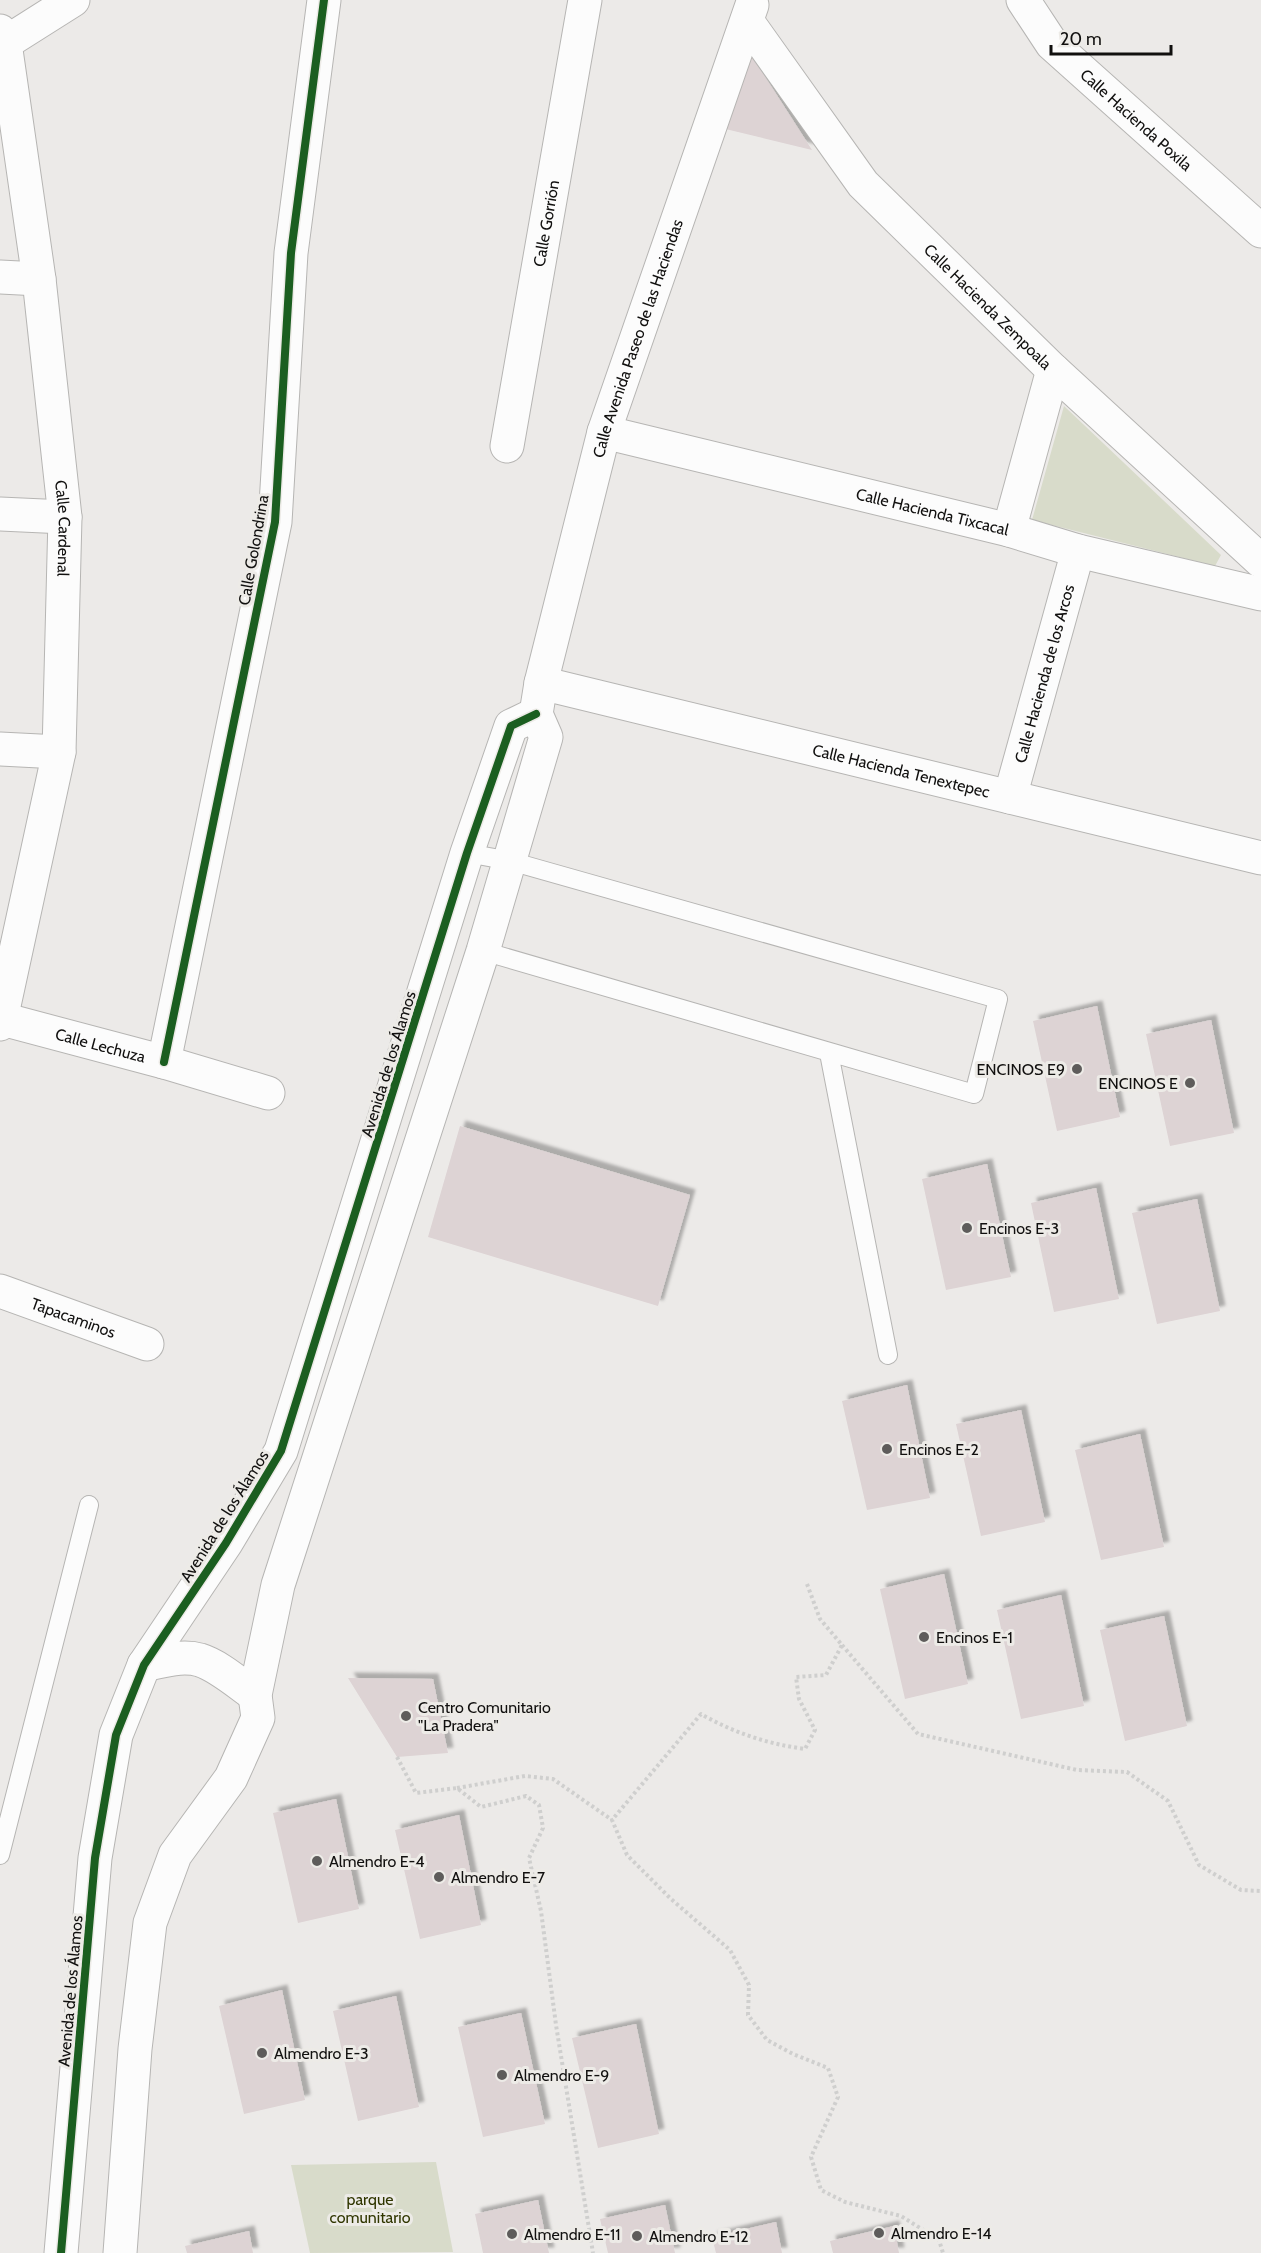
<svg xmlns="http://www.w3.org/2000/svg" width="1261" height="2253" viewBox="0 0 1261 2253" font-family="Cabin,sans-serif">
	<defs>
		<filter id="shadow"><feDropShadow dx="5.5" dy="-5.5" stdDeviation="1.5" flood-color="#0004"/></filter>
	</defs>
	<rect width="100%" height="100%" fill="#eceae8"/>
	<path fill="#d8dbca" d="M1064,406L1221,555L1215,566L1032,520Z
		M436,2162L453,2252L310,2253L291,2165Z"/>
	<path fill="#ddd3d4" filter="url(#shadow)" d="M746,47L812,150L713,126Z
		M1097,1006L1120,1117L1057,1131L1033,1021Z
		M1211,1020L1234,1133L1170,1146L1146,1034Z
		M460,1126L690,1195L658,1306L428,1237Z
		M987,1164L1011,1277L946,1290L922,1179Z
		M1096,1188L1119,1299L1054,1312L1031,1203Z
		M1197,1199L1220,1311L1157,1324L1132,1213Z
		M907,1385L930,1498L867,1510L842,1401Z
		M1021,1410L1045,1522L981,1536L956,1424Z
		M1140,1434L1164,1547L1101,1560L1075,1450Z
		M944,1574L968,1684L905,1699L880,1589Z
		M1061,1595L1084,1706L1021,1719L997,1610Z
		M1164,1616L1187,1726L1125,1741L1100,1630Z
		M348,1678L433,1679L448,1753L397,1757Z
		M336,1799L359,1909L298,1923L273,1813Z
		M459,1815L481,1925L420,1939L395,1830Z
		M282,1990L305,2100L244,2114L219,2006Z
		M396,1996L419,2107L358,2121L333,2011Z
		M521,2013L545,2124L483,2137L458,2027Z
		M636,2024L659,2134L598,2148L572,2038Z
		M538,2200L549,2253H483L475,2214Z
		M665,2205L675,2253H608L600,2219Z
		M776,2222L782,2253H716L712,2237Z
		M894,2226L899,2253H833L830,2241Z
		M249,2231L253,2253H187L185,2246Z"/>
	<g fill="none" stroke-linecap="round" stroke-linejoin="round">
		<defs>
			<path id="service" d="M467,853L510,861L998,999L974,1094L483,951
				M829,1053L888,1355
				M0,1855L89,1505"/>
			<g id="minor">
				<path id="s1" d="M1023,0L1052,44L1261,231"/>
				<path id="s2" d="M747,21L863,184L1053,370L1261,561"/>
				<path id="s3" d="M0,31L5,43L39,279L65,517L59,752L0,1024"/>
				<path d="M0,43H5L73,0"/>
				<path d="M0,277L39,279"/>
				<path id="s4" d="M604,432L1009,530L1078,551L1261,594"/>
				<path id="s5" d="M507,446L585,0"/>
				<path d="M0,514L65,517"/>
				<path d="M1009,530L1053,370"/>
				<path id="s6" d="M541,683L604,432L752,5"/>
				<path d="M0,749L59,752"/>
				<path id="s7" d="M1010,797L1078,551"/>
				<path id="s8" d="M2,1019L164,1062L268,1093"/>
				<path d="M164,1062L275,522L291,253L324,0"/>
				<path id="s9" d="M0,1291L147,1344"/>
			</g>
			<g id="tertiary">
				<path id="s10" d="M536,714L541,683L1261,858"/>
				<path d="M144,1665C161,1661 182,1655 200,1660C219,1666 239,1684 255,1695"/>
				<path d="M61,2253L95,1858L116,1735L144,1665L226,1543L281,1451L467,853L511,726L536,714"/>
				<path d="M120,2253L135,2049L150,1923L175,1855L231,1778L258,1718L255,1695L278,1585L483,951L546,737L536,714"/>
			</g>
		</defs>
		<use href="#service" stroke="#b6b5b3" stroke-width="20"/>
		<use href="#minor" stroke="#b6b5b3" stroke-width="35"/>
		<use href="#tertiary" stroke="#b6b5b3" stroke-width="35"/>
		<path stroke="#cfcfce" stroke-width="4" stroke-dasharray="3 3" stroke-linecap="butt" d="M807,1584L820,1619L842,1645L826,1675L796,1677L799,1699L815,1730L805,1749C768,1744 734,1733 701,1714L612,1820L627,1855L671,1899L730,1950L749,1985L748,2015L767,2040L793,2054L828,2068L838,2097L811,2157L821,2190L845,2202L901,2216L939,2240L943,2253
			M842,1645L918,1734L1077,1770L1127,1772L1168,1801L1199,1865L1241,1890L1261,1891
			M397,1757L416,1793L457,1788L481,1807L526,1796L539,1805L543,1828L529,1858L541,1911L556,2025L593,2253
			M457,1788L525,1776L553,1779L612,1820"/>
		<use href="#service" stroke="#fcfcfc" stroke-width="18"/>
		<use href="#minor" stroke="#fcfcfc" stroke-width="33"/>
		<use href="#tertiary" stroke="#fcfcfc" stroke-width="33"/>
		<defs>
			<path id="cycleway" d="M164,1062L275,522L291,253L324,0
				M61,2253L95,1858L116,1735L144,1665L226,1543L281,1451L467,853L511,726L536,714"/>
		</defs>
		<use href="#cycleway" stroke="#edebe7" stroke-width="11"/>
		<use href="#cycleway" stroke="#1b5e20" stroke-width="8"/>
	</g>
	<g fill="#5e5c5b" stroke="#edebe7" stroke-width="2">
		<circle cx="1077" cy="1069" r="6"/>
		<circle cx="1190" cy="1083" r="6"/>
		<circle cx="967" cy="1228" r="6"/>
		<circle cx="887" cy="1449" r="6"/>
		<circle cx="924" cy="1637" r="6"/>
		<circle cx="406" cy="1716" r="6"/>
		<circle cx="317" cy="1861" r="6"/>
		<circle cx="439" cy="1877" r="6"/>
		<circle cx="262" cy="2053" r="6"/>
		<circle cx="502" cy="2075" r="6"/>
		<circle cx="879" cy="2233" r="6"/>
		<circle cx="512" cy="2234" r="6"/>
		<circle cx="637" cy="2236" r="6"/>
	</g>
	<g text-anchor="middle" stroke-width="6" stroke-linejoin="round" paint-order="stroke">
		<g font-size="16" fill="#11100f" stroke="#edebe7">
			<text dy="6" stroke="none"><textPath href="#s1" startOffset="166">Calle Hacienda Poxila</textPath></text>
			<text dy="6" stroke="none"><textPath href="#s5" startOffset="226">Calle Gorrión</textPath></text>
			<text dy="6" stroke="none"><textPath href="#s2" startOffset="375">Calle Hacienda Zempoala</textPath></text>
			<text dy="6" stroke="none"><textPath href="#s6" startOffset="358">Calle Avenida Paseo de las Haciendas</textPath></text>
			<text dy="6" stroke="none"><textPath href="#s4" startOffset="338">Calle Hacienda Tixcacal</textPath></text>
			<text dy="6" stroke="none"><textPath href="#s3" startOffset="502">Calle Cardenal</textPath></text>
			<text transform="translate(253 550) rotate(-80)" y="6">Calle Golondrina</text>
			<text dy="6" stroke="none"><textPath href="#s7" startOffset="128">Calle Hacienda de los Arcos</textPath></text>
			<text dy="6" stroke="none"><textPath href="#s10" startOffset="402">Calle Hacienda Tenextepec</textPath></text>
			<text dy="6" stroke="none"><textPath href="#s8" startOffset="102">Calle Lechuza</textPath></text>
			<text transform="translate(388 1064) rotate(-73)" y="6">Avenida de los Álamos</text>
			<text dy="6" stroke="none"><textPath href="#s9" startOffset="78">Tapacaminos</textPath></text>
			<text transform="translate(224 1516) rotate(-58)" y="6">Avenida de los Álamos</text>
			<text transform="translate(70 1991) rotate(-85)" y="6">Avenida de los Álamos</text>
		</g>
		<g font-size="16" fill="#11100f" stroke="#edebe7" text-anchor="start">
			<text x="1065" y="1075" text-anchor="end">ENCINOS E9</text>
			<text x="1178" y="1089" text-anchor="end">ENCINOS E</text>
			<text x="979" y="1234">Encinos E-3</text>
			<text x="899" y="1455">Encinos E-2</text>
			<text x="936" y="1643">Encinos E-1</text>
			<text x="418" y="1713">Centro Comunitario<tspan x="418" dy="18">"La Pradera"</tspan></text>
			<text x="329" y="1867">Almendro E-4</text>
			<text x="451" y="1883">Almendro E-7</text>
			<text x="274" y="2059">Almendro E-3</text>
			<text x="514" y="2081">Almendro E-9</text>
			<text x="891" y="2239">Almendro E-14</text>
			<text x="524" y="2240">Almendro E-11</text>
			<text x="649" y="2242">Almendro E-12</text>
		</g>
		<g font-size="16" fill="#303600" stroke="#edebe7">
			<text x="370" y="2205">parque<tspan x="370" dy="18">comunitario</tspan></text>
		</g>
	</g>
	<path d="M1051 45v9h120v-9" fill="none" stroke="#11100f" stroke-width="3"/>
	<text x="1060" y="45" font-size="18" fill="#11100f" stroke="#edebe7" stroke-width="4.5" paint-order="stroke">20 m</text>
</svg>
